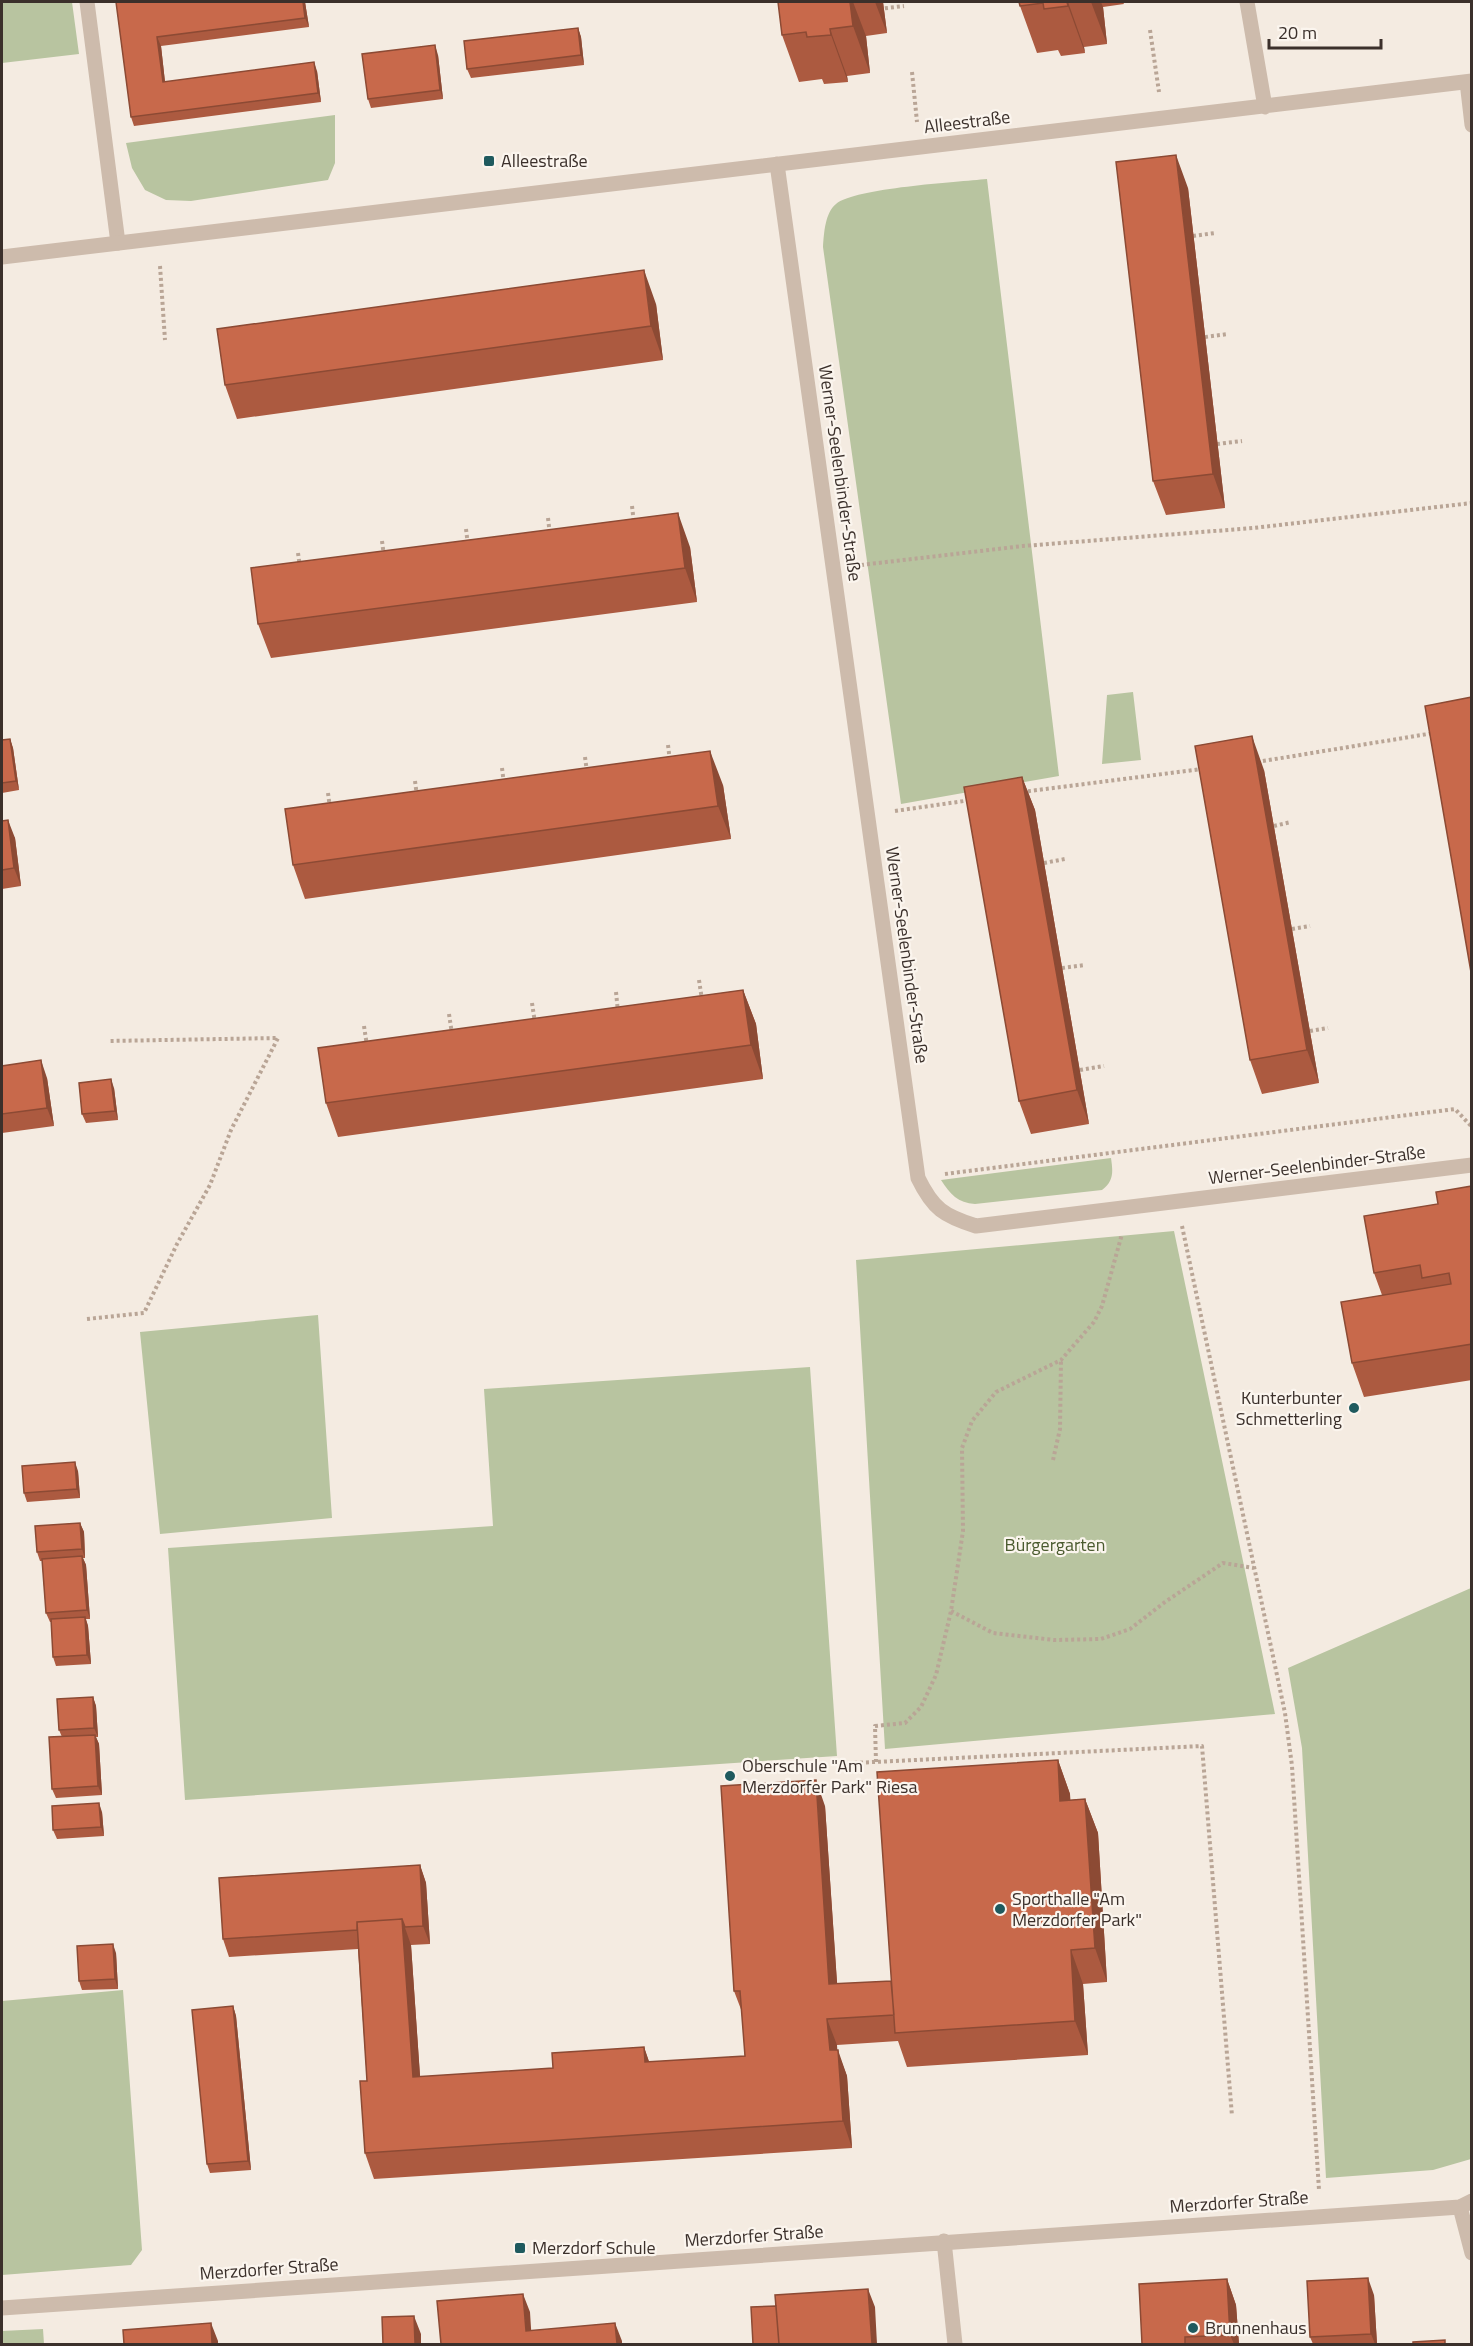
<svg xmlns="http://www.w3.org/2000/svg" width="1473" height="2346" viewBox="0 0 1473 2346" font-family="'Titillium Web',sans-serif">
	<rect width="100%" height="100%" fill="#f4ebe1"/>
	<path fill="#b8c4a0" d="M2,2H72L79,54L2,63Z
		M335,115V163L328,180L191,201L166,200L145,190L132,168L126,143Z
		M987,179L1059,776L901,804L823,247C824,233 825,213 836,204C855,188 957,182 987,179Z
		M1133,692L1141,760L1102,764L1107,695Z
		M1111,1158C1113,1172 1114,1181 1102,1190L975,1204C958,1203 950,1194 941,1180Z
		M1174,1231L1275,1714L885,1749L856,1260Z
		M318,1315L332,1518L160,1534L140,1332Z
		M810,1367L837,1756L185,1800L168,1548L493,1526L484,1389Z
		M1471,1588V2159L1433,2170L1326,2178L1302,1748L1288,1668Z
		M123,1990L142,2250L131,2265L2,2275V2001Z
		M43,2329L44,2344H2V2331Z"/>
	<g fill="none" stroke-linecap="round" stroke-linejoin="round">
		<path stroke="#b9a596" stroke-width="4" stroke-dasharray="3 3" stroke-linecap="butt" d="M879,9L904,6
			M1150,30L1159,92
			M912,72L917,122
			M1193,236L1215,233
			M160,266L165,340
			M1205,337L1228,334
			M1217,444L1242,441
			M632,506L634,523
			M548,518L550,535
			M466,529L468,545
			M382,541L384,556
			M298,553L300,567
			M861,565L1023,546L1253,528L1472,503
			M668,745L670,761
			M585,757L587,772
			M1257,762L1434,733
			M502,768L504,784
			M415,781L417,796
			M1022,792L1202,769
			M328,793L330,808
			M895,811L971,800
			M1274,826L1291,822
			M1044,863L1065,859
			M1292,929L1310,926
			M1062,968L1085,965
			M699,980L702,1000
			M616,992L618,1012
			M532,1003L535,1023
			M449,1014L452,1034
			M364,1026L367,1046
			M1310,1031L1328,1028
			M1080,1070L1104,1066
			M945,1174L1455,1109L1472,1127
			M1182,1226L1285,1713L1292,1766L1319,2190
			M87,1319L144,1313L177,1244L210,1185L231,1130L278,1038L109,1041
			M1053,1460L1060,1429L1061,1360
			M951,1611L993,1633L1054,1640L1101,1639L1130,1629L1165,1602L1223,1563L1254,1568
			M876,1762L875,1726L905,1723L921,1707L936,1675L951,1611L963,1531L962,1448L972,1421L996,1392L1061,1360L1094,1322L1102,1306L1122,1234
			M854,1763L1202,1746L1232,2116"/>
		<path stroke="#cdbbac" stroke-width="15" d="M87,2L118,243
			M1460,2207L1472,2253"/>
		<path stroke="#cdbbac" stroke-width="15" d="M1247,2L1265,107
			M1467,82L1472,125
			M777,164L918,1178C933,1209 944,1216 976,1226L1472,1165
			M2,257L1472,81
			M944,2241L955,2344
			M2,2308L1460,2207L1472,2201"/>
	</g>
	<path fill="#ac5a40" d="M116,2H305L309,27L161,46L165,82L317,71L321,102L134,126L131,117Z
		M778,2H883L887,33L866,36L870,73L847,76L848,82L824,84L822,79L799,82L782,35Z
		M1019,2H1123L1124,4L1103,7L1107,44L1084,47L1085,53L1061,56L1058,50L1037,53L1020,6Z
		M578,28L581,37L584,65L471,78L467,69Z
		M438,55L443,99L371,108L368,99Z
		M1188,188L1225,508L1166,515L1153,481Z
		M656,304L663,360L237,419L225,385Z
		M690,547L697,602L271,658L258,624Z
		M10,739L13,748L19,790L2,793V740Z
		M1264,770L1319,1083L1262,1094L1250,1060Z
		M1022,777L1035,810L1089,1124L1031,1134L1019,1101Z
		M723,785L731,839L305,899L293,865Z
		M2,821L15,838L21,886L2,889Z
		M743,990L756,1024L763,1079L338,1137L326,1103Z
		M2,1066L47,1078L54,1126L2,1133Z
		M114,1088L118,1120L86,1123L82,1114Z
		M1472,1186V1380L1364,1397L1352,1363L1382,1295L1374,1273Z
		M78,1471L80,1498L27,1502L24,1493Z
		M80,1523L84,1532L85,1558H83L86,1565L90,1619H86L88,1626L91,1664L56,1666L53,1657L51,1622H50L46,1613L42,1561H40L37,1552Z
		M93,1697L96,1706L98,1737H96L99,1744L102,1795L56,1798L52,1789L62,1737L59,1730Z
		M1058,1760L1070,1794V1800L1085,1799L1098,1833L1107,1982L1083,1984L1088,2055L907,2067L898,2041L837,2045V2050L847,2076L852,2148L374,2179L365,2153L367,2081L358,1949L229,1957L223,1939L420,1865L426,1883L430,1944L411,1945L420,2077L553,2068L644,2047L649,2062L745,2056L742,2012L734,1991L825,1806L837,1984L891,1981Z
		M102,1812L104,1836L57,1839L53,1830Z
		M116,1953L118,1989L82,1990L79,1981Z
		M233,2006L236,2016L251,2170L210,2173L207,2164Z
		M1227,2279L1236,2305L1239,2344H1142Z
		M1374,2295L1377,2344H1313L1310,2337Z"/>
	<path fill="#8c4a34" d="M303,2H305L309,27L305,18Z
		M850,2H853L866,36L870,73L853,26Z
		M875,2H883L887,33Z
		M1068,2L1084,47L1085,53L1068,6Z
		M1091,2H1101L1103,7L1107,44Z
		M578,28L581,37L584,65L581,55Z
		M830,29L847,76L848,82L831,35Z
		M157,37L161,46L166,91L163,82Z
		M435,45L438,55L443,99L440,90Z
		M314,62L317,71L321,102L318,93Z
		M1176,155L1188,188L1225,508L1213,474Z
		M644,270L656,304L663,360L651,326Z
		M678,513L690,547L697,602L685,568Z
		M1252,736L1264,770L1319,1083L1307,1050Z
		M10,739L13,748L19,790L16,781Z
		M710,751L723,785L731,839L718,806Z
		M1022,777L1035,810L1089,1124L1077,1090Z
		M8,820L15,838L21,886L14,868Z
		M743,990L756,1024L763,1079L751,1045Z
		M41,1060L47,1078L54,1126L47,1108Z
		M111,1079L114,1088L118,1120L115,1111Z
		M75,1462L78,1471L80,1498L77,1489Z
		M80,1523L84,1532L85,1558L82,1549Z
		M82,1556L86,1565L90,1619L87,1610Z
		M85,1617L88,1626L91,1664L87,1655Z
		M93,1697L96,1706L98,1737L94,1728Z
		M95,1735L99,1744L102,1795L98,1786Z
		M1058,1760L1070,1794L1073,1835L1060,1801Z
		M816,1780L825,1806L839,2011L829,1984Z
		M1085,1799L1098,1833L1107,1982L1095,1948Z
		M99,1803L102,1812L104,1836L101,1827Z
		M420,1865L426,1883L430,1944L423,1926Z
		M402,1919L411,1945L422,2104L413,2077Z
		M113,1944L116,1953L118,1989L115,1979Z
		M1071,1950L1083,1984L1088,2055L1075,2021Z
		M233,2006L236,2016L251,2170L248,2161Z
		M827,2019L837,2045L839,2077L830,2050Z
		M644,2047L653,2073L645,2062Z
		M838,2050L847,2076L852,2148L843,2121Z
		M1368,2278L1374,2295L1377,2344H1375L1371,2334Z
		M1227,2279L1236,2305L1239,2344H1234L1230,2335Z
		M868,2289L875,2307L877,2344H872Z
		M523,2294L530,2312L532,2344L526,2331Z
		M414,2316L421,2334V2344H415Z
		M211,2323L218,2341V2344H212Z
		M615,2323L622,2341V2344H617Z"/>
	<path fill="#c8694b" stroke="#8c4a34" stroke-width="1.5" d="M116,2H303L305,18L157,37L163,82L314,62L318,93L131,117Z
		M778,2H850L853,26L830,29L831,35L807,37L806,32L782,35Z
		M1019,2H1067L1068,6L1044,9L1043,3L1020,6Z
		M578,28L581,55L467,69L464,41Z
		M435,45L440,90L368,99L362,54Z
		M1176,155L1213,474L1153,481L1116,162Z
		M644,270L651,326L225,385L217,329Z
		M678,513L685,568L258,624L251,568Z
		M1472,697V978L1425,706Z
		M1252,736L1307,1050L1250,1060L1195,746Z
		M10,739L16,781L2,783V740Z
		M710,751L718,806L293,865L285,809Z
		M1022,777L1077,1090L1019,1101L964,787Z
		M8,820L14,868L2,870V821Z
		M743,990L751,1045L326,1103L318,1048Z
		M41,1060L47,1108L2,1114V1066Z
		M111,1079L115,1111L82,1114L79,1083Z
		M1472,1186V1344L1352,1363L1341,1302L1451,1284L1449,1273L1422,1278L1420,1265L1374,1273L1364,1216L1438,1204L1436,1192Z
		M75,1462L77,1489L24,1493L22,1466Z
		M80,1523L82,1549L37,1552L35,1526Z
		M82,1556L87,1610L46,1613L42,1559Z
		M85,1617L87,1655L53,1657L51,1619Z
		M93,1697L94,1728L59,1730L57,1699Z
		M95,1735L98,1786L52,1789L49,1737Z
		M1058,1760L1060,1801L1085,1799L1095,1948L1071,1950L1075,2021L895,2033L877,1772Z
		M816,1780L829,1984L891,1981L894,2015L827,2019L830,2050H838L843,2121L365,2153L360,2081H367L357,1922L402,1919L413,2077L553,2068L552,2053L644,2047L645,2062L745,2056L740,1991H734L721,1786Z
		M99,1803L101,1827L53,1830L52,1806Z
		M420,1865L423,1926L405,1927L402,1919L357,1922V1930L223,1939L219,1878Z
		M113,1944L115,1979L79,1981L77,1946Z
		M233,2006L248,2161L207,2164L192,2010Z
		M1368,2278L1371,2334L1310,2337L1307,2281Z
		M1227,2279L1230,2335L1185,2337V2344H1142L1139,2284Z
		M868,2289L872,2344H779L775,2295Z
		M523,2294L526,2331L615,2323L617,2344H441L437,2301Z
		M776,2306L779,2344H753L751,2307Z
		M414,2316L415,2344H383L382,2317Z
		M211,2323L212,2344H124L123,2330Z
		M1445,2340V2344H1413V2342Z"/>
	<g fill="#1f5a5e" stroke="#fbf5ee" stroke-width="2">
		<rect x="483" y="155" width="12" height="12" rx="3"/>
		<circle cx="1354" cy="1408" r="6"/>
		<circle cx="730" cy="1776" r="6"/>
		<circle cx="1000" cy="1909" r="6"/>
		<rect x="514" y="2242" width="12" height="12" rx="3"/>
		<circle cx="1193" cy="2328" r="6"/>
	</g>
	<g text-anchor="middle" stroke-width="4.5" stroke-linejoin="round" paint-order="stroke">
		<g font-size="18" fill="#3b302b" stroke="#fbf5ee">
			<text transform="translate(967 122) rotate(-7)" y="6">Alleestraße</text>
			<text transform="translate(840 473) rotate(82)" y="6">Werner-Seelenbinder-Straße</text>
			<text transform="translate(907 955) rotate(82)" y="6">Werner-Seelenbinder-Straße</text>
			<text transform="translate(1317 1165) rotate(-7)" y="6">Werner-Seelenbinder-Straße</text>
			<text transform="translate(1239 2202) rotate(-4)" y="6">Merzdorfer Straße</text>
			<text transform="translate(754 2236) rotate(-4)" y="6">Merzdorfer Straße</text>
			<text transform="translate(269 2269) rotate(-4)" y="6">Merzdorfer Straße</text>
		</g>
		<g font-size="18" fill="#3b302b" stroke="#fbf5ee" text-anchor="start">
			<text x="501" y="167">Alleestraße</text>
			<text x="1342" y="1404" text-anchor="end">Kunterbunter<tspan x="1342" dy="21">Schmetterling</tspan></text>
			<text x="742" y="1772">Oberschule "Am<tspan x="742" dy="21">Merzdorfer Park" Riesa</tspan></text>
			<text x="1012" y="1905">Sporthalle "Am<tspan x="1012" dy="21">Merzdorfer Park"</tspan></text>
			<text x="532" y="2254">Merzdorf Schule</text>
			<text x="1205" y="2334">Brunnenhaus</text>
		</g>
		<g font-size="18" fill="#4a5a2e" stroke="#fbf5ee">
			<text x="1055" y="1551">Bürgergarten</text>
		</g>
	</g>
	<rect width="1473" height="2346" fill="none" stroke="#3b302b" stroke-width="6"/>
	<path d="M1269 39v9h112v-9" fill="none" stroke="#3b302b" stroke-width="3"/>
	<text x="1278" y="39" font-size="18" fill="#3b302b" stroke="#fbf5ee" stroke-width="4.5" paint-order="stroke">20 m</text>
</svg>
